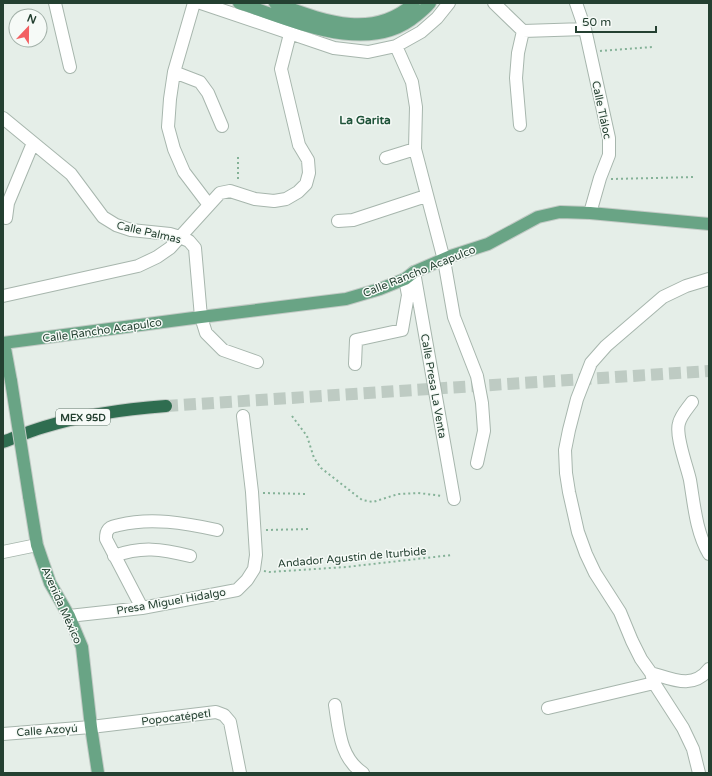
<svg xmlns="http://www.w3.org/2000/svg" width="712" height="776" viewBox="0 0 712 776" font-family="'Varela Round',sans-serif">
	<rect width="100%" height="100%" fill="#e5eee8"/>
	<g fill="none" stroke-linecap="round" stroke-linejoin="round">
		<path stroke="#becbc3" stroke-width="12" stroke-dasharray="12 6" stroke-linecap="butt" d="M166,406L709,371"/>
		<defs>
			<path id="minor" d="M55,3L70,67
				M194,3L174,72L170,99L168,127L174,149L184,172L209,205
				M201,3L334,48L368,52L396,46L421,32L437,18L449,3
				M494,3L523,31L585,29
				M576,3L585,29L609,138V155L600,178L590,213
				M396,46L412,82L416,107L415,149L444,260L454,317L477,376L482,403L484,431L477,463
				M174,72L200,82L208,93L222,126
				M3,118L71,174L103,217L116,225L131,230L170,234L180,237L189,241L195,248L201,317L206,333L223,350L257,362
				M520,125L516,78L518,53L523,31
				M386,158L415,149
				M6,218L8,203L33,143
				M338,221L353,220L426,196
				M414,272L454,499
				M3,296L138,266L157,257L170,248L220,193L230,191L255,199L274,201L286,199L298,192L306,184L309,173L308,160L299,145L281,69L290,34
				M355,364L356,340L402,330L408,295L405,279
				M692,402C687,409 681,415 679,423C675,436 687,466 690,480C694,504 696,532 709,554
				M3,552L37,545
				M114,556C142,546 161,549 190,556
				M142,608L106,539C106,536 106,532 108,530C110,526 115,526 119,525C151,517 185,523 217,530
				M69,616L142,608L237,590L247,580L254,569L256,555L252,492L243,416
				M651,673C672,679 693,690 709,669
				M335,705C339,730 340,758 363,773
				M548,708L654,683
				M3,734L91,727L216,712L224,715L230,722L240,773
				M699,773L693,749L683,728L654,683L651,673L641,659L632,641L620,612L595,573L586,554L578,532L569,492L566,473L565,450L569,430L577,399L591,363L606,346L663,297L686,286L709,279"/>
			<path id="major" d="M239,3C292,20 368,57 416,16C421,12 426,8 430,3
				M275,3C322,20 372,41 414,3
				M3,343L201,317L346,299L380,289L405,279L414,272L451,256L488,244L538,217L560,212L590,213L709,224
				M4,343L11,381
				M29,496L37,545L50,583L69,616L82,647L91,727L98,773"/>
			<path id="highway" d="M3,442C16,437 30,431 44,427C83,415 125,409 166,406"/>
		</defs>
		<use href="#minor" stroke="#a7b6ad" stroke-width="14"/>
		<use href="#major" stroke="#c2cac5" stroke-width="14"/>
		<use href="#highway" stroke="#c2cac5" stroke-width="14"/>
		<path stroke="#85b298" stroke-width="2" stroke-dasharray="2 3" stroke-linecap="butt" d="M600,51L652,47
			M238,157V182
			M611,179L696,177
			M292,416L307,436L314,458L321,468L362,500L373,502L398,494L418,493L443,496
			M263,493L307,494
			M266,530L310,529
			M264,571L269,572L346,567L452,555"/>
		<use href="#minor" stroke="#fff" stroke-width="12"/>
		<use href="#major" stroke="#69a485" stroke-width="12"/>
		<use href="#highway" stroke="#2f6d50" stroke-width="12"/>
		<defs>
			<path id="major-bridge" d="M11,381L29,496"/>
		</defs>
		<use href="#major-bridge" stroke="#c2cac5" stroke-width="14" stroke-linecap="butt"/>
		<use href="#major-bridge" stroke="#69a485" stroke-width="12"/>
	</g>
	<g text-anchor="middle" stroke-width="3" stroke-linejoin="round" paint-order="stroke">
		<rect fill="#f6faf7" stroke="#63786c" stroke-width="1" x="56" y="409" width="54" height="16" rx="3"/>
		<g font-size="10" font-weight="bold" fill="#244031">
			<text x="83" y="421">MEX 95D</text>
		</g>
		<g font-size="11" fill="#244031" stroke="#f6faf7">
			<text transform="translate(602 110) rotate(78)" y="4">Calle Tláloc</text>
			<text transform="translate(149 232) rotate(13)" y="4">Calle Palmas</text>
			<text transform="translate(419 271) rotate(-22)" y="4">Calle Rancho Acapulco</text>
			<text transform="translate(102 330) rotate(-8)" y="4">Calle Rancho Acapulco</text>
			<text transform="translate(434 386) rotate(80)" y="4">Calle Presa La Venta</text>
			<text transform="translate(352 557) rotate(-5)" y="4">Andador Agustín de Iturbide</text>
			<text transform="translate(171 601) rotate(-10)" y="4">Presa Miguel Hidalgo</text>
			<text transform="translate(62 605) rotate(66)" y="4">Avenida México</text>
			<text transform="translate(176 717) rotate(-7)" y="4">Popocatépetl</text>
			<text transform="translate(47 730) rotate(-4)" y="4">Calle Azoyú</text>
		</g>
		<g font-size="12" font-weight="bold" fill="#1f5339" stroke="#f6faf7">
			<text x="365" y="124">La Garita</text>
		</g>
	</g>
	<rect width="712" height="776" fill="none" stroke="#244031" stroke-width="8"/>
	<g transform="translate(28 28) rotate(22)"><circle r="19" fill="#f6faf7" stroke="#a2b0a8"/>
	<path d="M0-3L7 15L0 10L-7 15Z" fill="#f25f62"/>
	<text y="-6" font-size="11" font-weight="bold" text-anchor="middle" fill="#244031">N</text>
	</g>
	<path d="M576 26v6h80v-6" fill="none" stroke="#244031" stroke-width="2"/>
	<text x="582" y="26" font-size="12" fill="#244031" stroke="#f6faf7" stroke-width="3" paint-order="stroke">50 m</text>
</svg>
